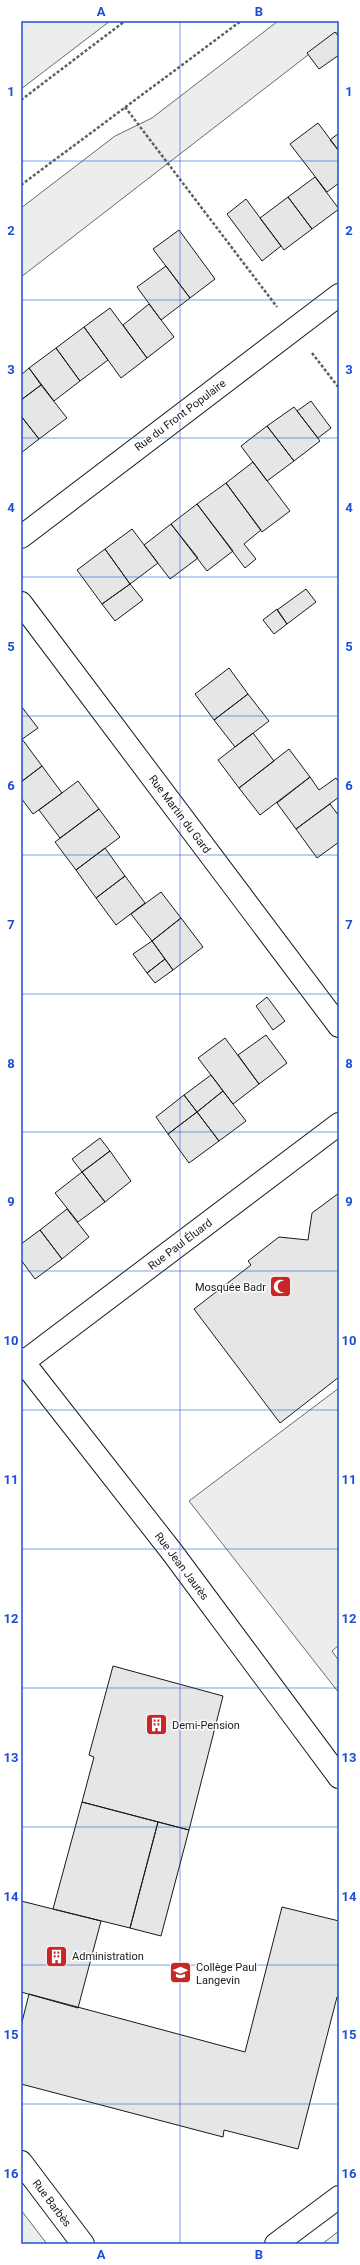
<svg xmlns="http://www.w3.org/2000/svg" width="360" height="2265" viewBox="0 0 360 2265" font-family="Roboto,sans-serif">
	<rect width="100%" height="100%" fill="#fff"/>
	<path fill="#ededed" stroke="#6a6a6a" d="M21,21H110L21,89Z
		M278,21H339V31L21,277V208L115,136L152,118Z
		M339,1388V1645L332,1651L339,1661V1693L189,1501Z
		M21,2210L47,2244H21Z
		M339,2231V2244H322Z"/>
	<path fill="#e6e6e6" stroke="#1a1a1a" d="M335,32L339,37V55L319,69L307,53Z
		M318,123L339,151V183L327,192L290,144Z
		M339,133V151L330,140Z
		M315,177L339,209L312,229L288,197Z
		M288,197L312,229L284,250L260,218Z
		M246,199L281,246L262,261L227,214Z
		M179,230L215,279L190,298L153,249Z
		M166,266L190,298L161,320L137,287Z
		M149,304L174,337L147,358L123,325Z
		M110,308L147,358L121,378L84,327Z
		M84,327L108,360L80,381L56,348Z
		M56,348L80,381L54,401L29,368Z
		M29,368L41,385L21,400V375Z
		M41,385L67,418L39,439L21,416V400Z
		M311,401L331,428L318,438L297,411Z
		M294,407L320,441L294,461L267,426Z
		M21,416L39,439L21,453Z
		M267,426L294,461L267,481L241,446Z
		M253,462L290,511L262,532L226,483Z
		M226,483L261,530L244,544L256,559L245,568L197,504Z
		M197,504L233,551L207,571L171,524Z
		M171,524L198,558L170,579L144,545Z
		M132,529L158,563L130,584L105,549Z
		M105,549L130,584L102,604L77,570Z
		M130,584L143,600L115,621L102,604Z
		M306,589L316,602L287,624L277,610Z
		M277,609L287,624L274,634L263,620Z
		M229,668L248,694L214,720L195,694Z
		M248,694L269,721L235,747L214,720Z
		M21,706L38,728L21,740Z
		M253,733L274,761L239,788L218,760Z
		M22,739L42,766L21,782V740Z
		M289,749L310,777L260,815L239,788Z
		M42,766L62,793L33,814L21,798V782Z
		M310,777L319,790L336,778L339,782V797L296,829L277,803Z
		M78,781L99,809L60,838L39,810Z
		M330,804L339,816V842L317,858L296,829Z
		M99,809L120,837L76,870L55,842Z
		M105,848L125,876L96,898L76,870Z
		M125,876L145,903L116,925L96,898Z
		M161,892L181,918L152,941L131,914Z
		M181,918L203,947L173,970L152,941Z
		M152,941L165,959L147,973L133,954Z
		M165,959L173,970L155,983L147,973Z
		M267,997L285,1021L273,1030L256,1006Z
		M266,1035L287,1063L259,1084L238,1055Z
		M225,1038L259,1084L233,1104L198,1058Z
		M211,1075L223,1091L197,1112L184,1095Z
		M223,1091L246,1121L219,1141L197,1112Z
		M184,1095L197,1112L168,1134L156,1117Z
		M197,1112L219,1141L189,1163L168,1134Z
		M100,1138L110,1151L82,1172L72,1159Z
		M110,1151L131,1181L105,1202L82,1172Z
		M82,1172L105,1202L78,1222L55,1193Z
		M339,1193V1377L280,1423L194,1309L251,1265L248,1261L279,1237L308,1240L312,1213Z
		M67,1209L89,1237L62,1259L40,1230Z
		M40,1230L62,1259L35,1279L21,1260V1244Z
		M113,1666L223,1696L189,1830L82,1802L94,1757L89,1755Z
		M82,1802L158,1822L130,1928L53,1909Z
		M158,1822L189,1830L161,1936L130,1928Z
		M21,1901L101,1921L78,2008L21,1992Z
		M282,1907L339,1921V1998L337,1997L298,2149L224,2130L223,2137L21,2084V2026L29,1994L245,2052Z"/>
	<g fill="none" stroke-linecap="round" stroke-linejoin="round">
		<defs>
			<path id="minor" d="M21,537L339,295
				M21,603L339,1026
				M21,1359L172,1552L339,1777
				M21,1364L339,1124
				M21,2162L83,2244
				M276,2244L339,2197"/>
		</defs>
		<use href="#minor" stroke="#1a1a1a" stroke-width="24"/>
		<path stroke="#5f5f5f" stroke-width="2.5" stroke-dasharray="3 2" stroke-linecap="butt" d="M21,100L125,21
			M125,107L277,307
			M21,185L241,21
			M312,353L339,388"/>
		<use href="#minor" stroke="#fff" stroke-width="22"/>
	</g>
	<path fill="none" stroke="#1d4ed8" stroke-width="1" stroke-opacity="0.55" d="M180,21V2244M21,161H339M21,300H339M21,438H339M21,577H339M21,716H339M21,855H339M21,994H339M21,1132H339M21,1271H339M21,1410H339M21,1549H339M21,1688H339M21,1827H339M21,1965H339M21,2104H339"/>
	<defs>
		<symbol id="mosque-square" viewBox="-11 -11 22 22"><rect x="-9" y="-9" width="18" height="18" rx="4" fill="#c62828" stroke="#fff"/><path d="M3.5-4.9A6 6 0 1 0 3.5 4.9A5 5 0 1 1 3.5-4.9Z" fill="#fff"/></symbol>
		<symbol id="building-square" viewBox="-11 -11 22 22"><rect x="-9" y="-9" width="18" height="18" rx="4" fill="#c62828" stroke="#fff"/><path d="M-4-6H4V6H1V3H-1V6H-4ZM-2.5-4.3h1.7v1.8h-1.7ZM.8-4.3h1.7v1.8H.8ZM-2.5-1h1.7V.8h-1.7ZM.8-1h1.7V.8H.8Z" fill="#fff"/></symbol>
		<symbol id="school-square" viewBox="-11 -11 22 22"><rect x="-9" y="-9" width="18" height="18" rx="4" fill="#c62828" stroke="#fff"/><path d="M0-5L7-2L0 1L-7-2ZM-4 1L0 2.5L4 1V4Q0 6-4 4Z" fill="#fff"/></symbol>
	</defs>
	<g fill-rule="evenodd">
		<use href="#mosque-square" x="268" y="1274" width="25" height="25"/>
		<use href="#building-square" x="144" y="1712" width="25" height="25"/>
		<use href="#building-square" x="44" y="1944" width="25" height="25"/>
		<use href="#school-square" x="168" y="1960" width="25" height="25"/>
	</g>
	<g text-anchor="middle" stroke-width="3" stroke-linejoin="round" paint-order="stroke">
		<g font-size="11" fill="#1a1a1a" stroke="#fff">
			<text transform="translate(180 415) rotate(-37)" y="4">Rue du Front Populaire</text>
			<text transform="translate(180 814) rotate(53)" y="4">Rue Martin du Gard</text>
			<text transform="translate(180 1244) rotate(-37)" y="4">Rue Paul Éluard</text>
			<text transform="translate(182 1566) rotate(53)" y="4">Rue Jean Jaurès</text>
			<text transform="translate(52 2203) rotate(53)" y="4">Rue Barbès</text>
		</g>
		<g font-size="11" fill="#1a1a1a" stroke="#fff" text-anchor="start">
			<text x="266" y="1291" text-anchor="end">Mosquée Badr</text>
			<text x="172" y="1729">Demi-Pension</text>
			<text x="72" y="1960">Administration</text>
			<text x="196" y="1971">Collège Paul<tspan x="196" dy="13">Langevin</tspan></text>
		</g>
	</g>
	<rect width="360" height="2265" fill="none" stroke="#ffffff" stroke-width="44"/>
	<rect x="22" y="22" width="316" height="2221" fill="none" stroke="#1d4ed8" stroke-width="1.5"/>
	<g font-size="13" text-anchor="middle" font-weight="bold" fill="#1d4ed8">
		<text x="101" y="16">A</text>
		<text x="259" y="16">B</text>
		<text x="11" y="96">1</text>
		<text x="349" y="96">1</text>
		<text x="11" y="235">2</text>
		<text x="349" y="235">2</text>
		<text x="11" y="374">3</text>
		<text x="349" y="374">3</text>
		<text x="11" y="512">4</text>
		<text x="349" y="512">4</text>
		<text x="11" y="651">5</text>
		<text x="349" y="651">5</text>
		<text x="11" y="790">6</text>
		<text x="349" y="790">6</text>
		<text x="11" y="929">7</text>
		<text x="349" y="929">7</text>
		<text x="11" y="1068">8</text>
		<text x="349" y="1068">8</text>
		<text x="11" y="1206">9</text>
		<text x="349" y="1206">9</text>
		<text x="11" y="1345">10</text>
		<text x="349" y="1345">10</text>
		<text x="11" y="1484">11</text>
		<text x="349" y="1484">11</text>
		<text x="11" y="1623">12</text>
		<text x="349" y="1623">12</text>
		<text x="11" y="1762">13</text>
		<text x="349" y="1762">13</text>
		<text x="11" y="1901">14</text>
		<text x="349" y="1901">14</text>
		<text x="11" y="2039">15</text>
		<text x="349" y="2039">15</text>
		<text x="11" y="2178">16</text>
		<text x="349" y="2178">16</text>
		<text x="101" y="2259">A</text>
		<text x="259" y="2259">B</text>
	</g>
</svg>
